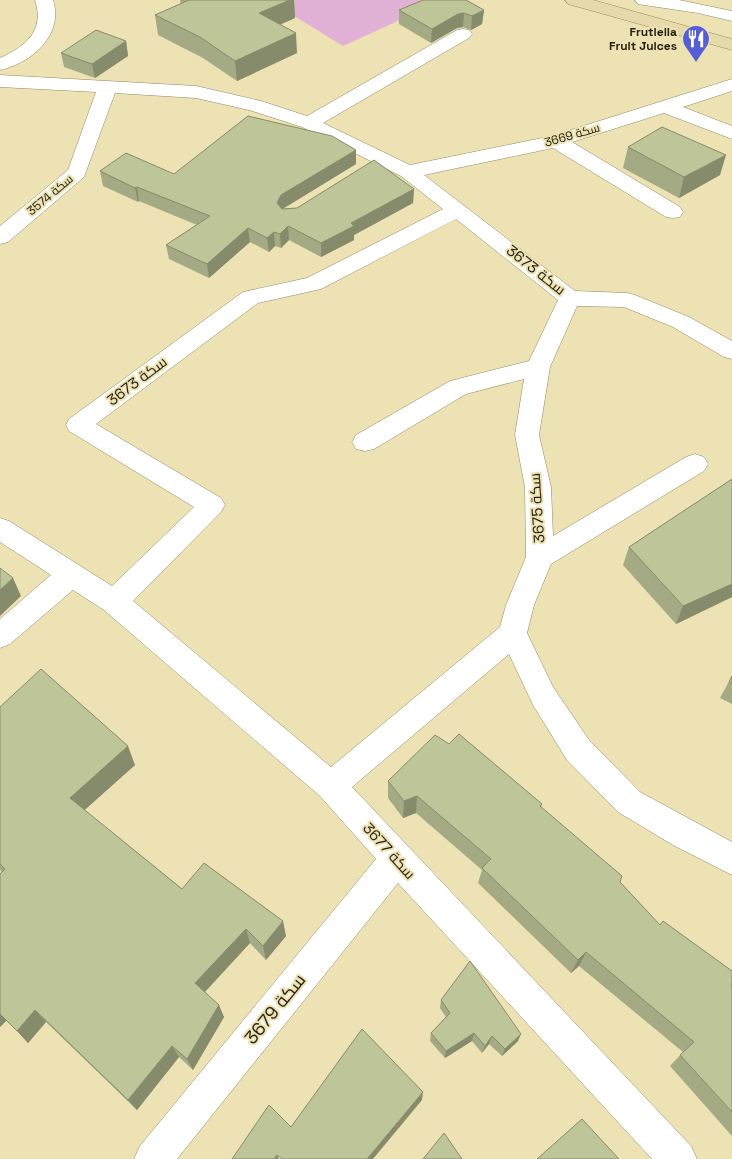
<svg xmlns="http://www.w3.org/2000/svg" width="732" height="1159" viewBox="0 0 732 1159" font-family="'Space Grotesk',Cairo,sans-serif">
	<rect width="100%" height="100%" fill="#ede2b4"/>
	<path fill="#e2b2d6" d="M268,0H444L343,46Z"/>
	<g fill="none" stroke-linecap="round" stroke-linejoin="round">
		<defs>
			<path id="minor" d="M35,0H53C64,35 32,63 0,70V58C26,46 45,31 35,0Z
				M635,0H679L732,11V21L698,13L644,5L638,4Z
				M463,29L469,30L472,34L469,38L323,123L410,165L552,136L732,79V91L683,107L732,126V139L664,113L572,142L680,207L683,212L680,217L673,218L666,217L553,148L424,175L575,291L627,293L635,295L689,317L732,341V359L724,357L673,327L624,307L577,306L550,367L539,435L551,487L553,536L686,457L695,454L704,457L708,464L704,471L551,564L534,605L527,633L553,687L589,740L640,792L732,842V875L673,845L618,812L567,760L533,705L509,654L352,787L691,1146L697,1159H652L398,883L177,1159H134L140,1146L376,859L320,796L104,610L73,590L10,644L0,648V619L51,575L0,542V518L9,521L112,586L194,507L69,431L66,425L69,419L243,292L307,278L443,209L401,176L302,127L249,110L196,98L115,93L84,177L8,242L0,244V226L68,170L96,92L0,87V75L196,86L261,101L307,116L457,30ZM456,219L558,300L529,361L450,381L356,435L352,442L356,449L365,451L374,449L466,394L524,379L515,435L525,487L526,557L506,605L500,627L331,767L133,601L221,512L225,505L221,498L96,424L258,303L321,289Z"/>
			<path id="major" d="M565,0H593L732,39V50L568,4Z"/>
		</defs>
		<use href="#minor" stroke="#93885d" stroke-width="1"/>
		<use href="#major" stroke="#978950" stroke-width="1"/>
		<use href="#minor" fill="#fff" fill-rule="evenodd"/>
		<use href="#major" fill="#e6daac" fill-rule="evenodd"/>
	</g>
	<path fill="#a3aa84" d="M180,0H294L295,18L281,24L297,53L237,81L203,58L158,35L155,15L181,4Z
		M399,10H484L482,24L471,30L463,27L457,28L431,43L399,24Z
		M126,41L128,56L95,78L64,67L61,53Z
		M628,147L720,175L679,198L623,168Z
		M356,164L283,209L297,208L414,189L413,203L354,235V240L321,257L289,240L281,248L275,246L269,252L250,242L209,278L169,259L166,245L197,225L139,201L138,202L103,186L100,171L174,174Z
		M732,479V597L676,624L623,565L629,547Z
		M732,676V704L720,698Z
		M0,707L135,765L84,810L182,889L286,936L266,960L250,943L205,992L224,1017L193,1070L179,1057L137,1110L46,1022L28,1043L7,1020L0,1027V874L2,872L0,870Z
		M388,781L542,804L541,808L620,882L660,925L732,986V1136L670,1066L683,1052L579,966L571,973L478,883L482,870L416,813L403,818L388,798Z
		M441,1000L518,1041L502,1056L489,1044L482,1053L472,1041L445,1058L430,1041L431,1033L446,1017L440,1008Z"/>
	<path fill="#858b6b" d="M290,0H294L295,18L261,33L259,13Z
		M484,10L482,24L471,30L472,16Z
		M464,13L463,27L457,28L431,43L432,29L458,14Z
		M296,33L297,53L237,81L235,61Z
		M126,41L128,56L95,78L92,64Z
		M356,150V164L282,209L277,203L281,195Z
		M726,155L720,175L679,198L684,177Z
		M137,187L139,201L138,202L135,188Z
		M414,189L413,203L354,235V240L321,257V243L351,223Z
		M288,226L289,240L281,248L280,234Z
		M248,228L250,242L209,278L207,264Z
		M274,232L275,246L269,252L267,238Z
		M13,578L21,596L0,616V590Z
		M732,584V597L676,624L683,606Z
		M128,746L135,765L78,816L70,798Z
		M417,796L416,813L403,818L404,801Z
		M283,921L286,936L266,960L263,946Z
		M246,929L250,943L201,996L195,983Z
		M586,952L579,966L571,973L578,960Z
		M219,1005L224,1017L193,1070L187,1059Z
		M35,1010L46,1022L28,1043L17,1031Z
		M0,1013L7,1020L0,1027Z
		M474,1033L472,1041L445,1058L446,1051Z
		M521,1034L518,1041L502,1056L505,1049Z
		M492,1036L489,1044L482,1053L485,1046Z
		M172,1046L179,1057L137,1110L128,1100Z
		M423,1092L422,1100L373,1159H367Z
		M277,1155L279,1159H274Z"/>
	<path fill="#bec699" stroke="#858b6b" d="M189,0H290L259,13L296,33L235,61L200,37L155,15Z
		M423,0H466L484,10L472,16L464,13L458,14L432,29L399,10Z
		M96,30L126,41L92,64L61,53Z
		M248,116L332,136L356,150L281,195L277,203L282,209L297,208L374,160L414,189L351,223L354,226L321,243L288,226L280,234L274,232L267,238L248,228L207,264L166,245L210,216L137,187L135,188L100,171L126,153L174,174Z
		M662,127L726,155L684,177L628,147Z
		M732,479V584L683,606L629,547Z
		M0,568L13,578L0,590Z
		M41,669L128,746L70,798L182,889L204,863L283,921L263,946L246,929L195,983L219,1005L187,1059L172,1046L128,1100L35,1010L17,1031L0,1014V874L5,869L0,864V707Z
		M732,676V683L729,682Z
		M459,734L542,804L540,806L622,876L620,882L660,925L663,921L732,971V983L731,985L732,986V1112L680,1055L694,1042L586,952L578,960L482,868L491,859L417,796L404,801L388,781L435,735L449,744Z
		M470,961L521,1034L505,1049L492,1036L485,1046L474,1033L446,1051L431,1033L450,1013L441,1000Z
		M362,1029L423,1092L367,1159H282L277,1155L274,1159H232L269,1105L291,1127Z
		M582,1119L619,1159H537Z
		M444,1133L462,1159H423Z"/>
	<defs>
		<symbol id="restaurant-pin" viewBox="-11 -11 22 30"><path d="M0 17L-7.5 6A9.5 9.5 0 1 1 7.5 6Z" fill="#565ed5" stroke="#ede2b4"/><path d="M-5-6h1v4h1v-4h1v4h1v-4h1v5L-1.5 .5V6h-2V.5L-5-1ZM5-6V6H3V1.5H1.5Q1.5-4 5-6Z" fill="#fff"/></symbol>
	</defs>
	<g fill-rule="evenodd">
		<use href="#restaurant-pin" x="680" y="23" width="32" height="43"/>
	</g>
	<g text-anchor="middle" stroke-width="4" stroke-linejoin="round" paint-order="stroke">
		<g font-size="12" font-weight="bold" fill="#231e0d" stroke="#ede2b4" text-anchor="end">
			<text x="677" y="36">Frutiella<tspan x="677" dy="14">Fruit Juices</tspan></text>
		</g>
		<g font-size="12" fill="#231e0d" stroke="#ede2b4">
			<text transform="translate(572 135) rotate(-16)" y="4">سكة 3669</text>
			<text transform="translate(50 195) rotate(-40)" y="4">سكة 3574</text>
		</g>
		<g font-size="15" fill="#231e0d" stroke="#ede2b4">
			<text transform="translate(536 270) rotate(38)" y="5">سكة 3673</text>
			<text transform="translate(137 381) rotate(-37)" y="5">سكة 3673</text>
			<text transform="translate(537 508) rotate(-94)" y="5">سكة 3675</text>
			<text transform="translate(389 851) rotate(48)" y="5">سكة 3677</text>
		</g>
		<g font-size="18" fill="#231e0d" stroke="#ede2b4">
			<text transform="translate(275 1009) rotate(-51)" y="6">سكة 3679</text>
		</g>
	</g>
</svg>
